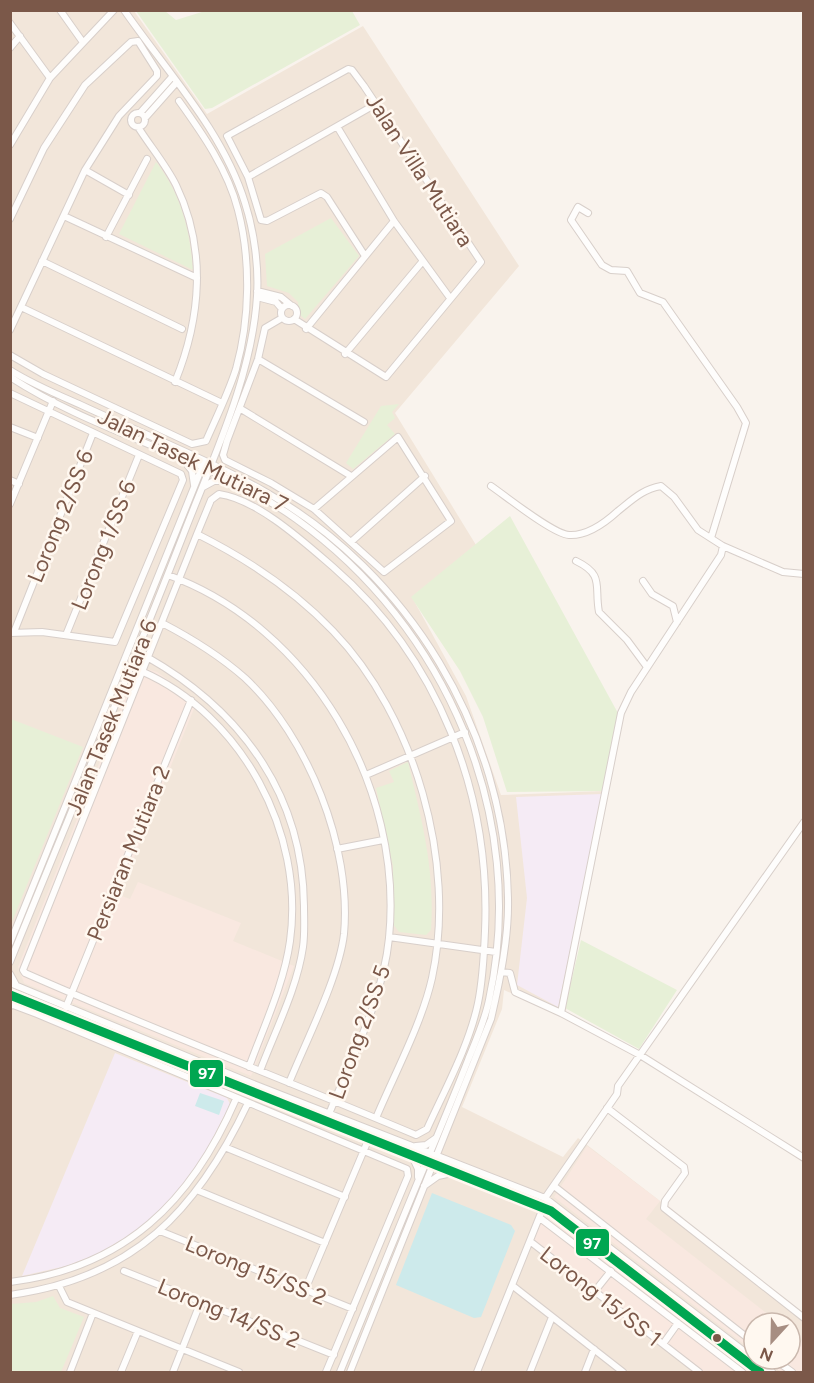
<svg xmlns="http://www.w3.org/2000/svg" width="814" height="1383" viewBox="0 0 814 1383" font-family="Figtree,sans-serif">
	<rect width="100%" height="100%" fill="#f9f3ed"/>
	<path fill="#f2e6da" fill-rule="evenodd" d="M10,11H134L207,114L363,26L519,266L395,413L476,545L412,597L466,696L501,795L604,791L565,1017L504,990L502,1009L462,1107L563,1157L578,1138L660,1201L803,1314V1372H11ZM754,1323H790V1359H754Z"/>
	<path fill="#f9e8e0" d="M138,666L157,672L197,701L119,895L130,899L138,882L241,923L233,941L294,966L251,1076L24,983L18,967Z
		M587,1146L660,1201L646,1219L779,1323H754V1352L554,1197Z
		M537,1212L551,1216L750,1372H704L529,1237Z
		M790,1332L803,1342V1372H781L763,1359H790Z"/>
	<path fill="#f5ebf5" d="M603,794L558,1007L517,985L527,898L516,797Z
		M115,1053L227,1098L230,1104L198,1167L164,1208L133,1233L97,1254L66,1266L22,1276Z"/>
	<path fill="#e7f0d7" d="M136,11H165L176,20L205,11H352L360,25L212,108L205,109Z
		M156,162C181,194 190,230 193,270L119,234Z
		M331,218L359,256L305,319L299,314L298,302L289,293L267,286L265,254Z
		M399,404L392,412L395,418L387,425L395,434L353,469L346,463L381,406Z
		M510,516L619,715L604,791L507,792L483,717L460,671L411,597Z
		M11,719L83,747L11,924Z
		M408,762C422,822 435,868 431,930L426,935L399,932L393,924V866L376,788L394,782L389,771Z
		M581,940L677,990L639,1049L565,1008Z
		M53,1296L60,1308L84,1317L61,1372H11V1304L36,1302Z"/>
	<path fill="#cdeaeb" d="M200,1093L224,1101L219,1115L195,1106Z
		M432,1193L511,1225L515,1231L481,1317L474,1318L396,1285Z"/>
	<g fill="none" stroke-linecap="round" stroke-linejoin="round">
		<defs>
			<path id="minor" d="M60,10L82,41
				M10,23L50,78
				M10,48L20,36
				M131 120a7 7 0 1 1 14 0a7 7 0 1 1-14 0Z
				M140,113L172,77
				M145,118L176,83
				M138,127C150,146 166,165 176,185C207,249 201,318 175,382
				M338,128L394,221L450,298
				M10,145L50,78L114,10
				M85,170L129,195
				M248,177L376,104
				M588,213L578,207L571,220L602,265L611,270L627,271L640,293L663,302L737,407L746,423L711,538
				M64,216L197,278
				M10,219L44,148L85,85L131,42L138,41L157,71V76L119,116L85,170L10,330
				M106,237L147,159
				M42,261L182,329
				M257,291L281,297L292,306
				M257,297L276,302L282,309
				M281 313a8 8 0 1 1 16 0a8 8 0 1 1-16 0Z
				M21,307L222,403
				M282,318L265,328L258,359L227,441L223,455L225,460L271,483L314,509L384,572L451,521L398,437L314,509
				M294,319L386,377L481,262L364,86L352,70L348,69L227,136L248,177L261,220L267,221L321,193L327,197L365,256
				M306,329L394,221
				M345,354L422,262
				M10,355L43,374L192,444L206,441C216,418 228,394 236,369C250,319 251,260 238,210C228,170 202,133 179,101
				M258,359L364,422
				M10,370C32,384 56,394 79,404C141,433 205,458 264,491C409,573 505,731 508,898C509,937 500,980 491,1019L350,1372
				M10,377C99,435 209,457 296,519C446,626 529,817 489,1000C485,1020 476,1040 468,1060C455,1093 441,1127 427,1160C397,1231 369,1302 340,1372
				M10,393L181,474L183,480L115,642L42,632L10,633
				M241,409L351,476
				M10,427L38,438
				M185,462L192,471L194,485
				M10,480L19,484
				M491,486C507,497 553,534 569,535C587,536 606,522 618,511C632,500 643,489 661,486L674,497L698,530L723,546L783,572L804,574
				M203,487L214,481H224
				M219,494C257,499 304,542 333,567C438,658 491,793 485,931C484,955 483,979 478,1003C469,1046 445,1089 427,1129L416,1135C286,1080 154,1030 25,973L23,970L197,534L211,500Z
				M10,504L53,401
				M197,534C247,559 294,590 333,631C415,716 457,863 432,978C422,1023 394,1075 376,1118
				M352,541L425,476
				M723,546L721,555L631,692L621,713L561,1013L640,1055L804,1158
				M576,561C605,575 594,586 599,612L627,640L647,667
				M168,575C311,627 404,787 389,938C383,999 352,1057 329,1114
				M643,581L652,594L673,606L677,622
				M162,623C191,638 220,656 245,678C308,737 352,847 344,934C339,977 306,1041 289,1083
				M14,632L93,433
				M66,635L139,455
				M147,657C242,711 303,795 304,906C304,919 305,933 303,947C297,989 275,1031 260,1071
				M141,671C242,715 305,833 290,941C284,984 264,1026 249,1067
				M366,775L465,732
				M337,849L383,840
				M389,937L496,952
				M10,943L203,465
				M10,962C68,819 128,677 184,533C213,458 252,377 257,296C259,267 254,231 245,203C223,131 167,72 124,10
				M501,972L510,973L515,992L561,1013
				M10,974L16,985
				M10,983L256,1085L545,1198L754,1359
				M10,995L551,1211L760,1372
				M10,1006L13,1005L37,1014L407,1169L408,1176L326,1372
				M66,1007L191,700
				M607,1108L684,1167L685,1173L665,1201L664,1208L804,1318
				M416,1146L426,1145L436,1138
				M227,1148L345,1197
				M412,1156L418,1169V1177
				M424,1186L438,1176L452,1173
				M554,1186L754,1343
				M199,1191L325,1243
				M545,1198L617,1094L618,1086L804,822
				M540,1218L742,1372
				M160,1231L353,1309
				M531,1242L699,1372
				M124,1271L334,1355
				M10,1282C125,1268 192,1201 236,1099
				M59,1286L67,1302L239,1372
				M513,1286L623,1372
				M305,1290L369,1138
				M595,1291L611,1271
				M10,1295C134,1278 197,1211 248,1103
				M663,1344L678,1323
				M754,1359L772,1372
				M774,1359L792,1372
				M70,1372L93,1313
				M121,1372L138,1331
				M173,1372L201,1301
				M477,1372L543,1208
				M530,1372L552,1317
				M585,1372L594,1349"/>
		</defs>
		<use href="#minor" stroke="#d8cfca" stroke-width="8"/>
		<use href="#minor" stroke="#fefdfc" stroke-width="6"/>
		<defs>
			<path id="bus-1" d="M10,995L551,1211L760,1372"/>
		</defs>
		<use href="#bus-1" stroke="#fff8f0" stroke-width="14"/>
		<use href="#bus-1" stroke="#00a651" stroke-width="9"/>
	</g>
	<circle fill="#7b5849" stroke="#fff8f0" stroke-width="2" cx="717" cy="1338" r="5"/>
	<g text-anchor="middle" stroke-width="5" stroke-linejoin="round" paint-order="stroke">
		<g font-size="22" fill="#7b5849" stroke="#fff8f0">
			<text transform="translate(420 170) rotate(57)" y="8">Jalan Villa Mutiara</text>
			<text transform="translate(193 460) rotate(26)" y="8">Jalan Tasek Mutiara 7</text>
			<text transform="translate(60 516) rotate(-68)" y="8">Lorong 2/SS 6</text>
			<text transform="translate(103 545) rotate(-68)" y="8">Lorong 1/SS 6</text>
			<text transform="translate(111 717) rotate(-68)" y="8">Jalan Tasek Mutiara 6</text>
			<text transform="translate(128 853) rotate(-68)" y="8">Persiaran Mutiara 2</text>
			<text transform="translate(359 1032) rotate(-70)" y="8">Lorong 2/SS 5</text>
			<text transform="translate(256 1270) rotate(22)" y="8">Lorong 15/SS 2</text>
			<text transform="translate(601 1296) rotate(38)" y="8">Lorong 15/SS 1</text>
			<text transform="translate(229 1313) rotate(22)" y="8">Lorong 14/SS 2</text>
		</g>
	</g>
	<g stroke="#fff8f0" stroke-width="2">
		<rect x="189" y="1059" width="35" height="29" rx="6" fill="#00a651"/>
		<rect x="575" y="1228" width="35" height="29" rx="6" fill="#00a651"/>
	</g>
	<g font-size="16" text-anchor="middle" font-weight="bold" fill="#fff">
		<text x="207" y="1079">97</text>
		<text x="592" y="1249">97</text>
	</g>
	<rect width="814" height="1383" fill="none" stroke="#7b5849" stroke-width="24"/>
	<g transform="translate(772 1341) rotate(202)"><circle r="28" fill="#fff8f0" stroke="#cab8ad" stroke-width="1.5"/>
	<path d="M0-4.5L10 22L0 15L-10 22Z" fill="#a78e82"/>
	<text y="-9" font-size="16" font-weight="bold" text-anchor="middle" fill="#7b5849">N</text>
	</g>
</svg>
